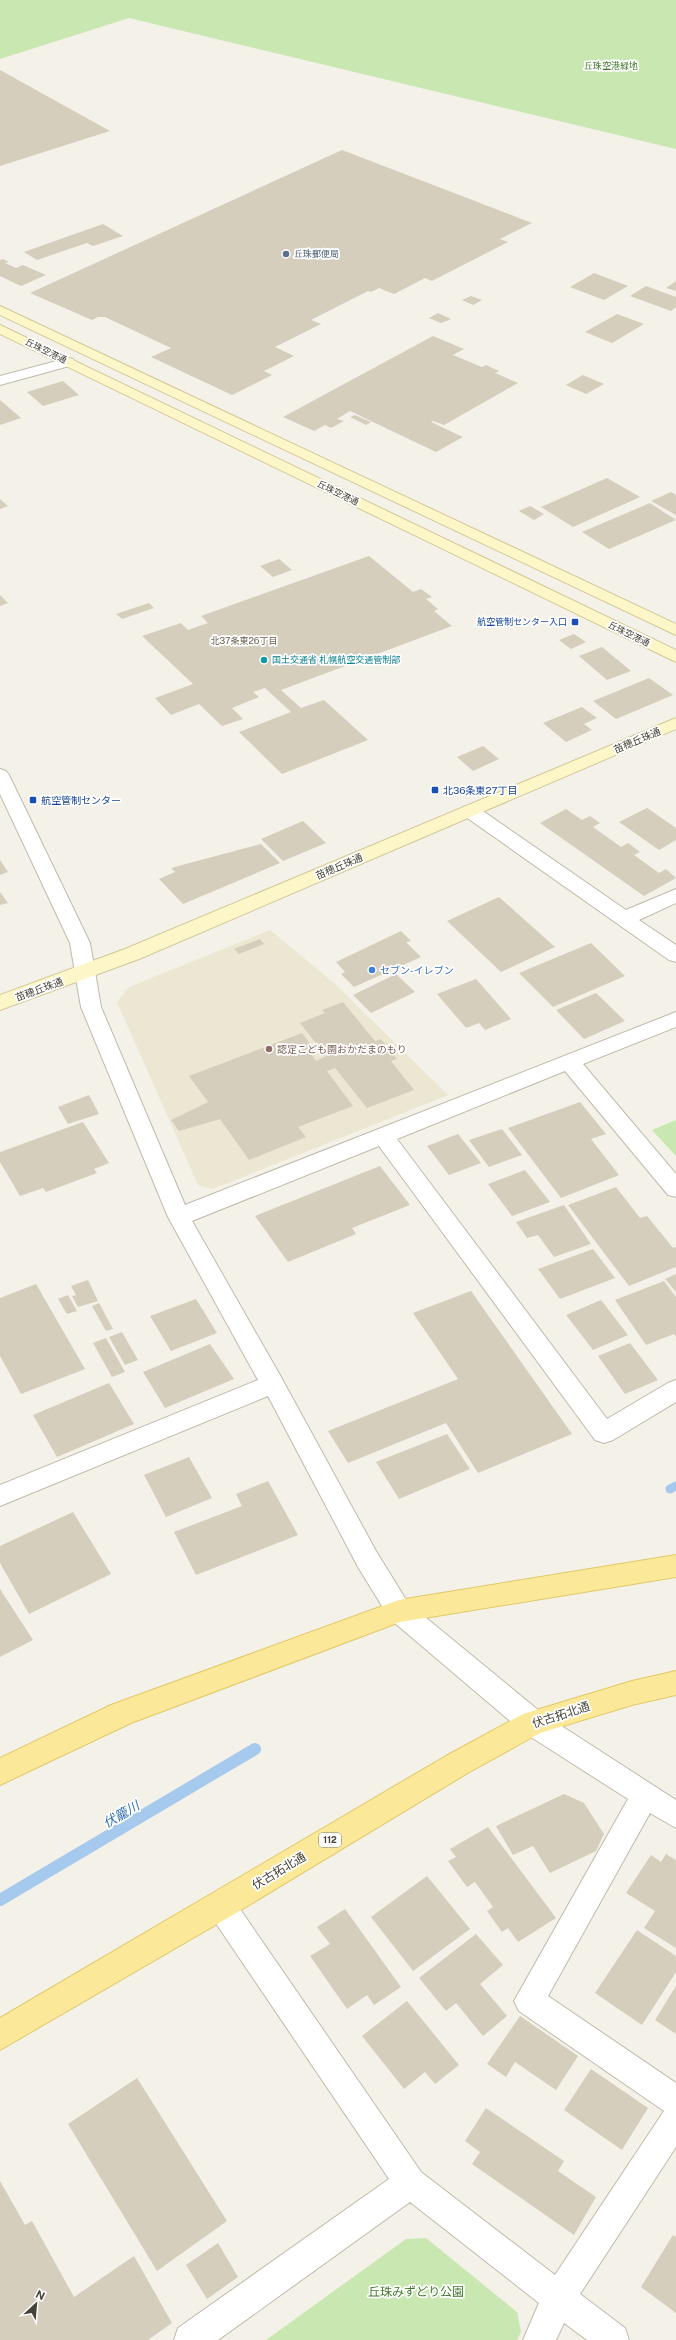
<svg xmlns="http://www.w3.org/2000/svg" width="676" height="2340" viewBox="0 0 676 2340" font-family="'Public Sans','Noto Sans JP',sans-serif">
	<rect width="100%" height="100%" fill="#f3f1e8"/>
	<path fill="#ece7d2" d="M270,930L335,984L448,1095L213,1189L198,1185L117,1002L129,987Z"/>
	<path fill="#c9e7b1" d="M0,0H676V149L129,18L0,59Z
		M676,1120V1156L652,1130Z
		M426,2238L517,2312L521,2332L517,2340H266L406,2239Z"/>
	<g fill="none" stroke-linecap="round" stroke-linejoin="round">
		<path stroke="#a6c9ee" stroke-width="9" d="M670,1489L676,1486"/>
		<path stroke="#a6c9ee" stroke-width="12" d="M0,1900L255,1749"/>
	</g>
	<path fill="#d5cebd" d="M0,70L110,131L0,166Z
		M342,150L532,223L500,239L508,242L432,281L425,278L394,294L379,288L371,292L368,291L311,320L321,324L275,347L294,356L264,371L272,375L232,395L151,357L171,348L105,317H98L92,320L30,293Z
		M103,224L123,236L93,246L87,243L37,260L24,252Z
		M3,259L9,262L5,263L16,268L23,265L46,275L21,286L0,276V260Z
		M594,273L628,286L604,300L570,287Z
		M676,281V291L666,288Z
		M646,286L676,297V307L671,311L630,296Z
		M471,296L482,300L473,305L462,300Z
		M438,313L451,319L441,323L429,318Z
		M617,314L644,324L612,343L585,332Z
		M433,336L464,349L453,355L482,367L486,365L499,371L495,373L518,383L444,425L433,421L431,422L463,437L436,452L350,411L337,419L344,421L331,428L325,425L314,431L283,417Z
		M583,375L604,384L586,394L566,385Z
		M63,381L79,395L43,406L27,392Z
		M0,400L21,418L0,425Z
		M355,415L371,422L366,425L350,417Z
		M607,478L640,497L573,527L541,507Z
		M671,492L676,495V515L651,501Z
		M0,499L8,506L0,509Z
		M650,503L676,520L609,549L582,532Z
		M530,506L544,514L534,520L519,511Z
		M369,556L413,592L421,589L432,597L426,599L438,609L434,611L452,626L281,690L301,708L324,700L368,740L282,774L239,732L291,712L265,688L253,692L259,697L232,708L243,719L222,726L199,704L171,715L155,698L193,684L142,636L181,623L188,630L208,623L201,616Z
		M279,559L292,570L273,577L260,566Z
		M0,595L8,603L0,606Z
		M149,603L154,608L122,619L116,614Z
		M574,634L586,642L571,649L559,640Z
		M602,647L631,671L607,680L579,656Z
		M649,678L673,695L616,719L593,701Z
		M582,707L597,718L584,724L592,730L566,742L543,723Z
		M483,746L499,759L473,771L457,757Z
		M647,808L676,828V840L659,850L619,822Z
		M566,809L582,820L590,816L600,823L593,827L621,847L628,843L640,852L634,855L659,873L666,869L676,878L644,896L540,823Z
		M303,821L326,843L283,861L261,839Z
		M261,844L280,863L183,904L159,879L175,872L171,868Z
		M0,860L8,872L0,875Z
		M0,892L8,903L0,905Z
		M499,897L555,947L501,972L447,921Z
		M401,931L411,941L406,942L421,957L354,987L341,974L345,972L336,962Z
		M260,939L264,944L239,954L234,949Z
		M591,943L625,976L553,1007L519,973Z
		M396,974L415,992L371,1013L353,995Z
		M476,979L511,1019L485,1030L479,1023L466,1028L437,994Z
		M596,993L625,1021L584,1039L556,1010Z
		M343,1002L375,1041L381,1039L397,1059L391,1061L414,1090L367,1108L335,1068L327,1071L353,1106L298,1127L306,1137L249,1160L220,1119L179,1131L171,1120L208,1102L189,1076L302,1033L314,1049L309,1051L316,1061L326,1056L300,1023L325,1013L322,1010Z
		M89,1095L99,1114L68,1124L58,1107Z
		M580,1102L606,1134L591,1139L619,1175L561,1198L508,1128Z
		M83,1122L109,1163L94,1169L97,1173L46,1192L43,1188L20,1196L0,1162V1152Z
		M502,1129L522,1155L489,1167L469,1140Z
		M458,1134L481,1163L449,1175L427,1146Z
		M380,1166L410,1205L352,1228L356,1234L288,1262L255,1216Z
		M525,1170L550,1202L512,1216L488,1184Z
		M616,1187L640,1218L647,1216L673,1248L676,1247V1267L629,1286L568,1205Z
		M564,1205L591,1244L554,1257L538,1235L527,1238L516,1222Z
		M593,1249L615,1278L560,1299L538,1269Z
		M676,1274V1292L665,1279Z
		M88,1280L98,1301L78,1307L72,1296L76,1295L71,1286Z
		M664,1281L676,1297V1337L674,1334L646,1345L615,1300Z
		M36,1284L85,1369L21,1394L0,1356V1298Z
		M471,1291L572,1434L478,1473L446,1423L348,1463L328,1431L458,1379L413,1313Z
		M68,1295L77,1311L67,1314L58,1299Z
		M196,1299L217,1333L171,1351L150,1316Z
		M601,1300L628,1335L593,1350L566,1315Z
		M99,1303L113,1329L106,1331L92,1306Z
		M122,1332L138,1360L125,1365L109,1337Z
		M106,1338L125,1372L112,1377L93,1343Z
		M630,1343L658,1380L625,1394L598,1356Z
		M210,1344L234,1379L165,1408L143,1372Z
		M109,1383L134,1424L57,1457L33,1415Z
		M447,1434L470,1469L399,1499L376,1462Z
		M189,1457L212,1498L166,1517L144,1475Z
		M268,1481L298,1535L196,1575L174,1532L242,1506L236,1494Z
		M73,1512L111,1574L29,1614L0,1563V1546Z
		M0,1589L33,1640L0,1657Z
		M564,1794L584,1803L604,1834L596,1851L550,1873L533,1846L513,1855L496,1826Z
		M488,1827L556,1918L518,1942L508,1928L502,1932L487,1911L493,1907L475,1882L467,1887L448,1861L456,1857L450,1849Z
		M666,1854L676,1860V1948L644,1928L655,1911L626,1893L651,1855L661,1862Z
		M427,1876L470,1929L413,1971L371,1917Z
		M345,1909L401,1987L374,2005L367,1995L347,2009L310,1956L330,1944L317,1927Z
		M637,1930L676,1956V1972L642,2025L595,1993Z
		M476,1934L503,1965L480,1984L507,2016L483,2036L456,2003L446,2011L419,1978Z
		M676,1986V2034L655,2020Z
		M407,2001L459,2065L435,2084L425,2072L404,2089L362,2036Z
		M520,2016L578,2056L556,2090L515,2062L506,2077L487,2064Z
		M591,2069L648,2108L622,2150L564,2110Z
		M137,2078L227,2221L157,2271L68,2124Z
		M486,2108L564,2161L558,2171L596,2197L574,2235L472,2164L480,2152L465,2141Z
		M0,2181L25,2225L32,2221L74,2297L134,2256L172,2323L148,2340H0Z
		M673,2235L676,2237V2313L641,2287Z
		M218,2243L238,2277L207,2299L186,2265Z"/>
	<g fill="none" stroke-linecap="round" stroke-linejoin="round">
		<defs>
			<path id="minor" d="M68,358L73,359L75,362L73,365L0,385V376Z
				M0,769L6,771L9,775L90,943L101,1007L185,1205L676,1012V1027L583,1064L676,1174V1197L668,1195L565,1071L397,1139L607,1419L668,1383L676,1380V1402L613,1440L604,1443L595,1440L379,1146L192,1221L281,1377L376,1551L408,1603L543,1714L676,1800V1828L650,1813L548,1996L676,2083V2147L580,2294L625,2328L629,2340H587L564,2323L556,2340H523L539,2303L410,2202L218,2340H174L178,2328L389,2179L211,1916L207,1906L211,1896L221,1892L231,1896L421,2172L555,2275L664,2111L519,2011L514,2001L628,1799L523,1732L390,1619L358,1567L268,1396L0,1506V1485L258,1380L168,1217L81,1007L70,943L0,794Z
				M470,805L477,807L626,910L676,889V903L639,920L676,945V962L669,960L463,815L461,811L463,807Z"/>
			<path id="secondary" d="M0,306L676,624V635L0,315Z
				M0,325L676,650V662L0,334Z
				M676,718V729L139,959L0,1010V995L125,949Z"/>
			<path id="primary" d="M676,1555V1577L400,1622L131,1723L0,1785V1758L111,1705L399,1600Z
				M676,1671V1695L632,1705L540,1733L466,1774L231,1916L0,2050V2018L446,1756L523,1714L632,1681Z"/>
		</defs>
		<use href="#minor" stroke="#bfbaaa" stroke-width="2"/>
		<use href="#secondary" stroke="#d2c899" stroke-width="2"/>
		<use href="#primary" stroke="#e1c968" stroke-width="2"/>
		<use href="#minor" fill="#fff" fill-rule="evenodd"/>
		<use href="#secondary" fill="#fdf6c8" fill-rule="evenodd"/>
		<use href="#primary" fill="#fbe999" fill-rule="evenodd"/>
	</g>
	<circle fill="#5c6f8a" stroke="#fff" stroke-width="1.5" cx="286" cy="254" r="4"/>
	<g fill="#1a4fb4" stroke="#fff" stroke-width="1.5">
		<rect x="571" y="618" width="8" height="8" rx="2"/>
		<rect x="431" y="786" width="8" height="8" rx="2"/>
		<rect x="29" y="796" width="8" height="8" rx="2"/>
	</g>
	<circle fill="#0f9aa8" stroke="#fff" stroke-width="1.5" cx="264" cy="660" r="4"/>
	<circle fill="#3f7fe0" stroke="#fff" stroke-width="1.5" cx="372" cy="970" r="4"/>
	<circle fill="#8d6e63" stroke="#fff" stroke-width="1.5" cx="269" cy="1049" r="4"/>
	<g text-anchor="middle" stroke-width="3.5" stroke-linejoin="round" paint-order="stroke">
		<g font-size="9" fill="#40772b" stroke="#fff">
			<text x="611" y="69">丘珠空港緑地</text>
		</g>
		<g font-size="9" fill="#4e5e75" stroke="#fff" text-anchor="start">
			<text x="294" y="257">丘珠郵便局</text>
		</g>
		<g font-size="9" fill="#464237" stroke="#fff">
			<text transform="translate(46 351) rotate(26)" y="3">丘珠空港通</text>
			<text transform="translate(338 493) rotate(26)" y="3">丘珠空港通</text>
			<text transform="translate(629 634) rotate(26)" y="3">丘珠空港通</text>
		</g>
		<g font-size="9" fill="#164399" stroke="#fff" text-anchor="end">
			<text x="567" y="625">航空管制センター入口</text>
		</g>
		<g font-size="9" fill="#69614e" stroke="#fff">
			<text x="244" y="644">北37条東26丁目</text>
		</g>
		<g font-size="9" fill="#0d838f" stroke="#fff" text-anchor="start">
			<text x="272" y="663">国土交通省 札幌航空交通管制部</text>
		</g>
		<rect fill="#fff" stroke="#7e7b73" stroke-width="1" x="319" y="1833" width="22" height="14" rx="3"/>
		<g font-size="9" font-weight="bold" fill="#464237">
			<text x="330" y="1843">112</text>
		</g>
		<g font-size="10" fill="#464237" stroke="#fff">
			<text transform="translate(637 740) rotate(-23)" y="4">苗穂丘珠通</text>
			<text transform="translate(339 866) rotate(-23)" y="4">苗穂丘珠通</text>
			<text transform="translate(39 989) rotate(-20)" y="4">苗穂丘珠通</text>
		</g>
		<g font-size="10" fill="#164399" stroke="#fff" text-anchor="start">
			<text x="443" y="794">北36条東27丁目</text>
			<text x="41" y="804">航空管制センター</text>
		</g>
		<g font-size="10" fill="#366cbe" stroke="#fff" text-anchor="start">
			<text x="380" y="974">セブン-イレブン</text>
		</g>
		<g font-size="10" fill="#785e54" stroke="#fff" text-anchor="start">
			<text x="277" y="1053">認定こども園おかだまのもり</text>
		</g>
		<g font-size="12" fill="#464237" stroke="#fff">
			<text transform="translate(561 1715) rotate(-18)" y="4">伏古拓北通</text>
			<text transform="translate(279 1871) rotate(-31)" y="4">伏古拓北通</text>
		</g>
		<g font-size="12" fill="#40772b" stroke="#fff">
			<text x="416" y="2296">丘珠みずどり公園</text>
		</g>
		<g font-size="13" font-style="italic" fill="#326eb0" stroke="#fff">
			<text transform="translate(121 1814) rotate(-31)" y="5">伏籠川</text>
		</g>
	</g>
	<g transform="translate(36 2304) rotate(26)" stroke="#ffffff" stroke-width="3" paint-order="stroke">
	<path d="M0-3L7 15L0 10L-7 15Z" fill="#464237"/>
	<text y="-6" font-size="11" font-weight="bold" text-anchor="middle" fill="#464237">N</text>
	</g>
</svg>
